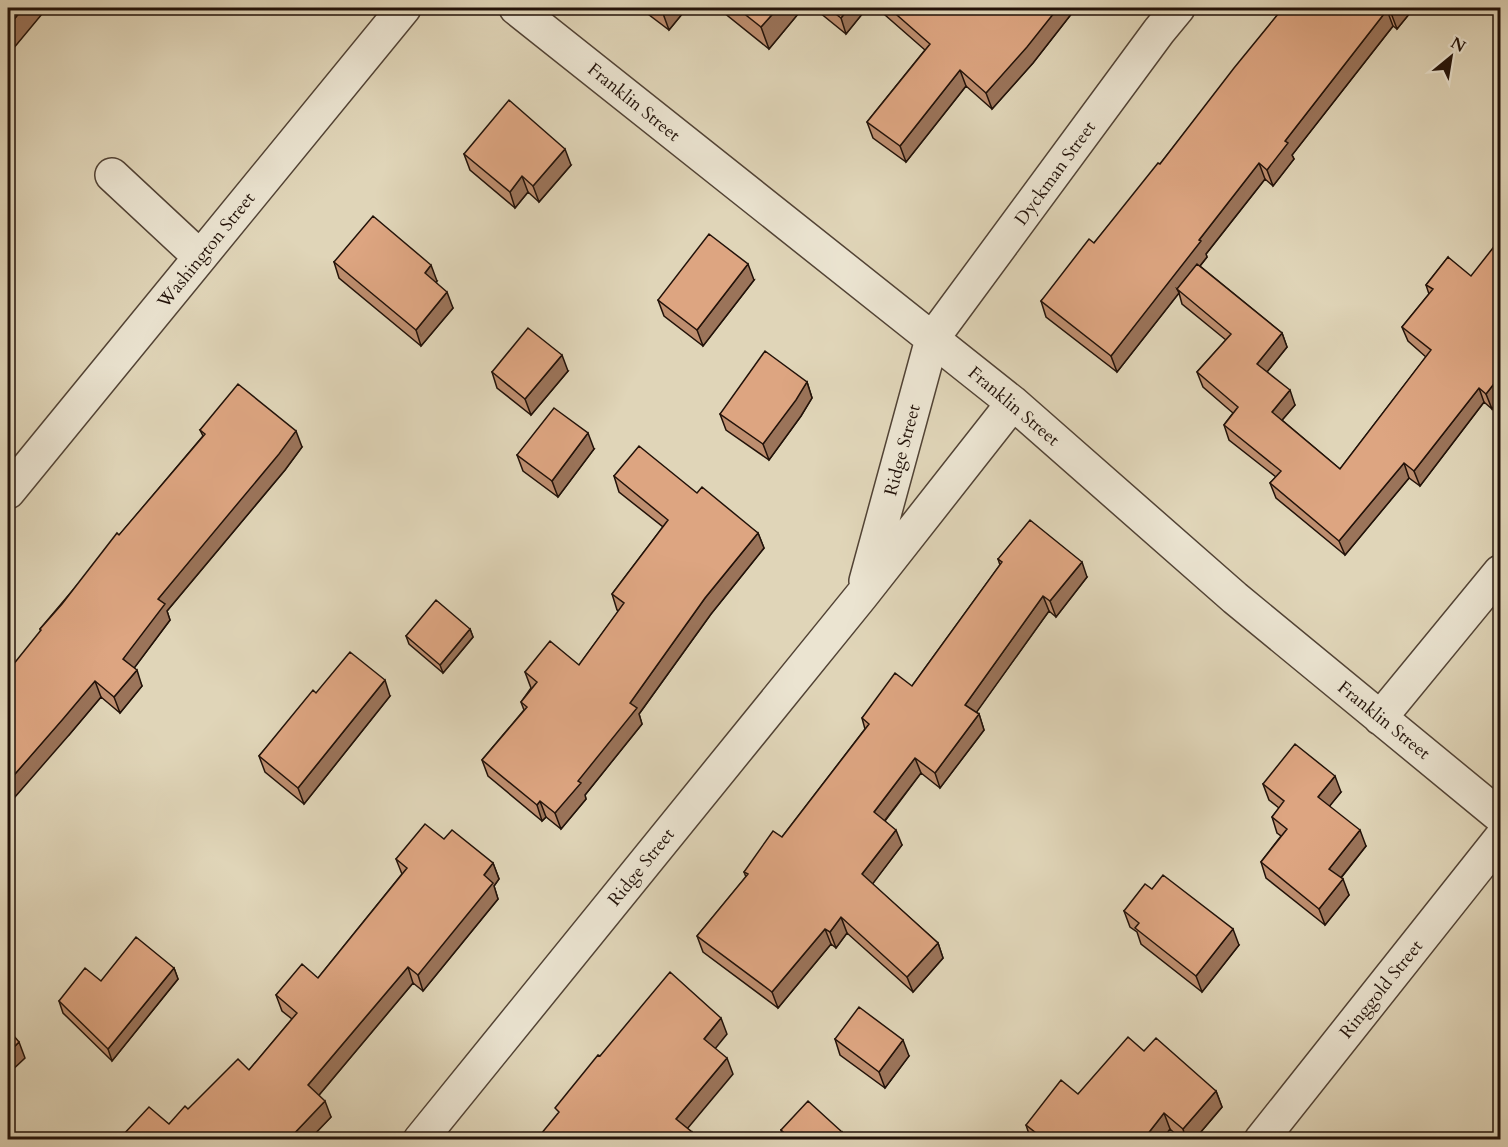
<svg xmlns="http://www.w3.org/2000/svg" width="1508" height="1147" viewBox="0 0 1508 1147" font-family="Cardo,serif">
	<rect width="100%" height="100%" fill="#e0d5b8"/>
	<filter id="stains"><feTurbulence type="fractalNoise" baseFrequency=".00333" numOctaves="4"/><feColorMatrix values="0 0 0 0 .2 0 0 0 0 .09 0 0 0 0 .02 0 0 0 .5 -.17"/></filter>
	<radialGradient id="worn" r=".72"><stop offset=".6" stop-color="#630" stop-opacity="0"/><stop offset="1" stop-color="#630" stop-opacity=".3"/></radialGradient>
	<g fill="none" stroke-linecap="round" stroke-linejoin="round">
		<defs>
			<path id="minor" d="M516,8L1013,403L1235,598L1500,816
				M112,175L200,257
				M8,492L404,8
				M866,581L932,339L1159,31L1178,8
				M1380,718L1500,572
				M420,1140L862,595L1013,403
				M1261,1140L1500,839"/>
		</defs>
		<use href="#minor" stroke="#524335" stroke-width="36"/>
		<use href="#minor" stroke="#ebe4d1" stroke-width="33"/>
	</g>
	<path fill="#be8e6f" stroke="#221209" stroke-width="1.5" d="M640,8H687L669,30Z
		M718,8H803L769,49Z
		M814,8H867L846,34Z
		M877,8H1076L1033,63L992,109L966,86L906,162L873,138L867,122L925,50Z
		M1283,8H1414L1397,29L1393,26L1292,155L1294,159L1273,186L1265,179L1206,254L1207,257L1200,266L1282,333L1287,347L1267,372L1295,405L1282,420L1340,469L1426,357L1408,341L1402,327L1429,294L1426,285L1448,257L1492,409L1484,402L1420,486L1409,478L1345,555L1276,498L1270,483L1276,477L1229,440L1224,425L1233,413L1203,387L1197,372L1226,340L1182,304L1179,293L1117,372L1046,317L1041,301L1094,243L1160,164Z
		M464,154L571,165L539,202L528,192L515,208L470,170Z
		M334,262L437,281L436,282L453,308L421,346L339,278Z
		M754,280L703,346L664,316L658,300Z
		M568,371L531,415L497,388L492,372Z
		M807,382L812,398L801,416L769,460L726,430L720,414Z
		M200,430L302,447L285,470L167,611L170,620L134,668L142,686L120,713L101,697L69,735L40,629L203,436Z
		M594,449L558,497L523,471L517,455Z
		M614,476L697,493L758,533L764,548L711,614L639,714L642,724L585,795L586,799L561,829L546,817L542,821L488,776L482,760L524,710L521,702L531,688L525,672L579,665L619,611L617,610L612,594L663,527L619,492Z
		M998,559L1087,577L1056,617L1049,611L976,712L979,714L984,730L940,788L921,773L885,821L902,845L872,884L938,943L943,958L913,992L847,933L836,948L831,944L778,1008L703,952L697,936L746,877L744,872L782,837L865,729L862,718L912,686L1000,565Z
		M470,629L473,637L443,673L409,644L406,636Z
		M316,693L390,696L304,804L265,772L259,756Z
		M1263,784L1341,792L1329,806L1366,846L1341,878L1349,895L1325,925L1266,878L1261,862L1281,836L1277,833L1272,817L1279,808L1269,800Z
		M444,839L493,863L499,879L494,886L498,899L423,991L413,983L319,1095L331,1117L309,1140H123L122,1136L169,1124L188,1109L249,1070L292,1019L282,1011L276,995L318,978L402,874L396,859Z
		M1124,911L1239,945L1202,992L1141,944L1137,932L1130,927Z
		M174,968L178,979L112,1061L63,1013L59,1001L101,981Z
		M835,1039L909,1056L885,1088L840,1055Z
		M1144,1051L1216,1091L1222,1107L1194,1140H1182L1170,1129L1162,1140H1031L1026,1125L1078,1094Z
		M781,1130L842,1132L844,1140H785Z"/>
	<path fill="#9b745a" stroke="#221209" stroke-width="1.5" d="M23,8H47L8,55V27Z
		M661,8H687L669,30Z
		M778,8H803L769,49L761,27Z
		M849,8H867L846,34L841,18Z
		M1058,8H1076L1033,63L992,109L986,93Z
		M1396,8H1414L1397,29L1391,13Z
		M1387,10L1393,26L1292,155L1294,159L1273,186L1267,170L1285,141Z
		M960,70L966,86L906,162L900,146Z
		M565,149L571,165L539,202L533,186Z
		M1259,163L1265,179L1206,254L1207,257L1180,291L1177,289L1179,293L1117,372L1111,356L1199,240Z
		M522,176L528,192L515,208L510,192Z
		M748,264L754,280L703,346L697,330Z
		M431,265L437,281L430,289L425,273Z
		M447,292L453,308L421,346L416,330Z
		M1282,333L1287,347L1262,378L1257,364Z
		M562,355L568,371L531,415L525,399Z
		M1500,376V398L1492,409L1486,394Z
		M807,382L812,398L801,416L769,460L763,444Z
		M1479,388L1484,402L1420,486L1414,471Z
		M1290,390L1295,405L1277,426L1272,412Z
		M296,431L302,447L285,470L167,611L170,620L129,675L123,659L158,599Z
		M588,433L594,449L558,497L552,481Z
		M1404,463L1409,478L1345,555L1339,541Z
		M758,533L764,548L711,614L639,714L642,724L585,795L586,799L561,829L555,813L630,703L705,598Z
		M1082,562L1087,577L1056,617L1050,601Z
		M1043,596L1049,611L971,720L965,705Z
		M470,629L473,637L443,673L440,665Z
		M137,670L142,686L120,713L114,697Z
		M385,680L390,696L304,804L298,788Z
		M95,681L101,697L69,735L8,805V782Z
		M979,714L984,730L940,788L935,773Z
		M915,758L921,773L879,828L874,812Z
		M1335,776L1341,792L1324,813L1318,797Z
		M540,801L546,817L542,821L537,805Z
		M896,830L902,845L868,890L862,874Z
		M1360,830L1366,846L1335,885L1329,869Z
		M493,863L499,879L494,886L498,899L423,991L418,975L484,875Z
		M1343,879L1349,895L1325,925L1319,909Z
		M841,917L847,933L836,948L830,932Z
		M825,929L831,944L778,1008L772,992Z
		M1233,929L1239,945L1202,992L1196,976Z
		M938,943L943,958L913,992L907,977Z
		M408,967L413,983L314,1101L308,1085Z
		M174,968L178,979L112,1061L108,1049Z
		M721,1018L727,1034L710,1055L704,1039Z
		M903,1040L909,1056L885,1088L879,1072Z
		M19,1042L25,1058L8,1074V1053Z
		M727,1058L733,1074L682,1135L676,1119Z
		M1216,1091L1222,1107L1194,1140H1186L1183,1129Z
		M325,1101L331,1117L309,1140H288Z
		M1164,1113L1170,1129L1162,1140H1143Z
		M692,1132L695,1140H686Z
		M842,1132L844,1140H835Z"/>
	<path fill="#dda581" stroke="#221209" stroke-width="1.5" d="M8,8H23L8,27Z
		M737,8H778L761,27Z
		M828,8H849L841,18Z
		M889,8H1058L1027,47L986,93L960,70L900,146L867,122L930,44Z
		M1283,8H1396L1391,13L1387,10L1285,141L1288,143L1267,170L1259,163L1199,240L1201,241L1111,356L1041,301L1089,239L1094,243L1158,163L1160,164L1234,68Z
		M509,100L565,149L533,186L522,176L510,192L464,154Z
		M373,216L431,265L425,273L447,292L416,330L334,262Z
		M709,234L748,264L697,330L658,300Z
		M1500,239V376L1486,394L1479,388L1414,471L1404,463L1339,541L1270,483L1281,471L1224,425L1238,407L1197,372L1231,334L1177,289L1197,264L1282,333L1257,364L1290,390L1272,412L1340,469L1431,350L1402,327L1433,289L1426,285L1448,257L1471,276Z
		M528,328L562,355L525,399L492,372Z
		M765,351L807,382L796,400L763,444L720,414Z
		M238,384L296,431L279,454L158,599L165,604L123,659L137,670L114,697L95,681L63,719L8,782V671L41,630L40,629L62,604L117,533L119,535L205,434L200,430Z
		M554,408L588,433L552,481L517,455Z
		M639,446L697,493L702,487L758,533L705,598L630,703L637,708L578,781L581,783L555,813L540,801L537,805L482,760L527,707L521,702L537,682L525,672L550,641L579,665L624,603L612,594L668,520L614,476Z
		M1030,520L1082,562L1050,601L1043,596L965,705L979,714L935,773L915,758L874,812L896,830L862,874L938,943L907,977L841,917L830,932L825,929L772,992L697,936L748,874L744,872L773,831L782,837L869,724L862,718L895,673L912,686L1002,562L998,559Z
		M436,600L470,629L440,665L406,636Z
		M350,652L385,680L298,788L259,756L313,690L316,693Z
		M1295,744L1335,776L1318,797L1360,830L1329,869L1343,879L1319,909L1261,862L1287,829L1272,817L1284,801L1263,784Z
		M425,824L444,839L452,830L493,863L484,875L493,883L418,975L408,967L308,1085L325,1101L288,1140H126L122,1136L149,1107L169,1124L185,1106L188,1109L238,1059L249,1070L297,1013L276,995L302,964L318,978L407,868L396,859Z
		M1163,875L1233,929L1196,976L1135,928L1139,923L1124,911L1145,884L1152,889Z
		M136,937L174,968L108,1049L59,1001L85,968L101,981Z
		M670,972L721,1018L704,1039L727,1058L676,1119L692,1132L686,1140H536L559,1112L555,1108L598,1055L600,1056Z
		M859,1007L903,1040L879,1072L835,1039Z
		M8,1029L19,1042L8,1053Z
		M1128,1037L1144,1051L1156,1038L1216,1091L1183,1129L1164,1113L1143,1140H1045L1026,1125L1061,1080L1078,1094Z
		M808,1101L842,1132L835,1140H792L781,1130Z"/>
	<g text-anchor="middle" stroke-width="5" stroke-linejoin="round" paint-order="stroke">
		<g font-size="18" fill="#221209" stroke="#ebe4d1">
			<text transform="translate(634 102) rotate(39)" y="6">Franklin Street</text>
			<text transform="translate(1055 173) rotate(-54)" y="6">Dyckman Street</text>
			<text transform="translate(206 250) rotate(-51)" y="6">Washington Street</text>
			<text transform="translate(1014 406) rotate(40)" y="6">Franklin Street</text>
			<text transform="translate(902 450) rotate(-75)" y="6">Ridge Street</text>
			<text transform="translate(1384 720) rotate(39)" y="6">Franklin Street</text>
			<text transform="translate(641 867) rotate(-51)" y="6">Ridge Street</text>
			<text transform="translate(1381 989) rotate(-51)" y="6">Ringgold Street</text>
		</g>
	</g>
	<rect width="1508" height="1147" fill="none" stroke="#e0d5b8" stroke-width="30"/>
	<rect x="9" y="9" width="1490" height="1129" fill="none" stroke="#221209" stroke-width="3"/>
	<rect x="15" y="15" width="1478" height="1117" fill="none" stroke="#221209" stroke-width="1.5"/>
	<g transform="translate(1451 57) rotate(30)" stroke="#ebe4d1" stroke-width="4.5" paint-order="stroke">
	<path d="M0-4.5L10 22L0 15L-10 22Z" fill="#221209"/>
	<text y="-9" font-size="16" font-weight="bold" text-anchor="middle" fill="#221209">N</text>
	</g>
	<rect width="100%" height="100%" filter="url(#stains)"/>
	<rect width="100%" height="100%" fill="url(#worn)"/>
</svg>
